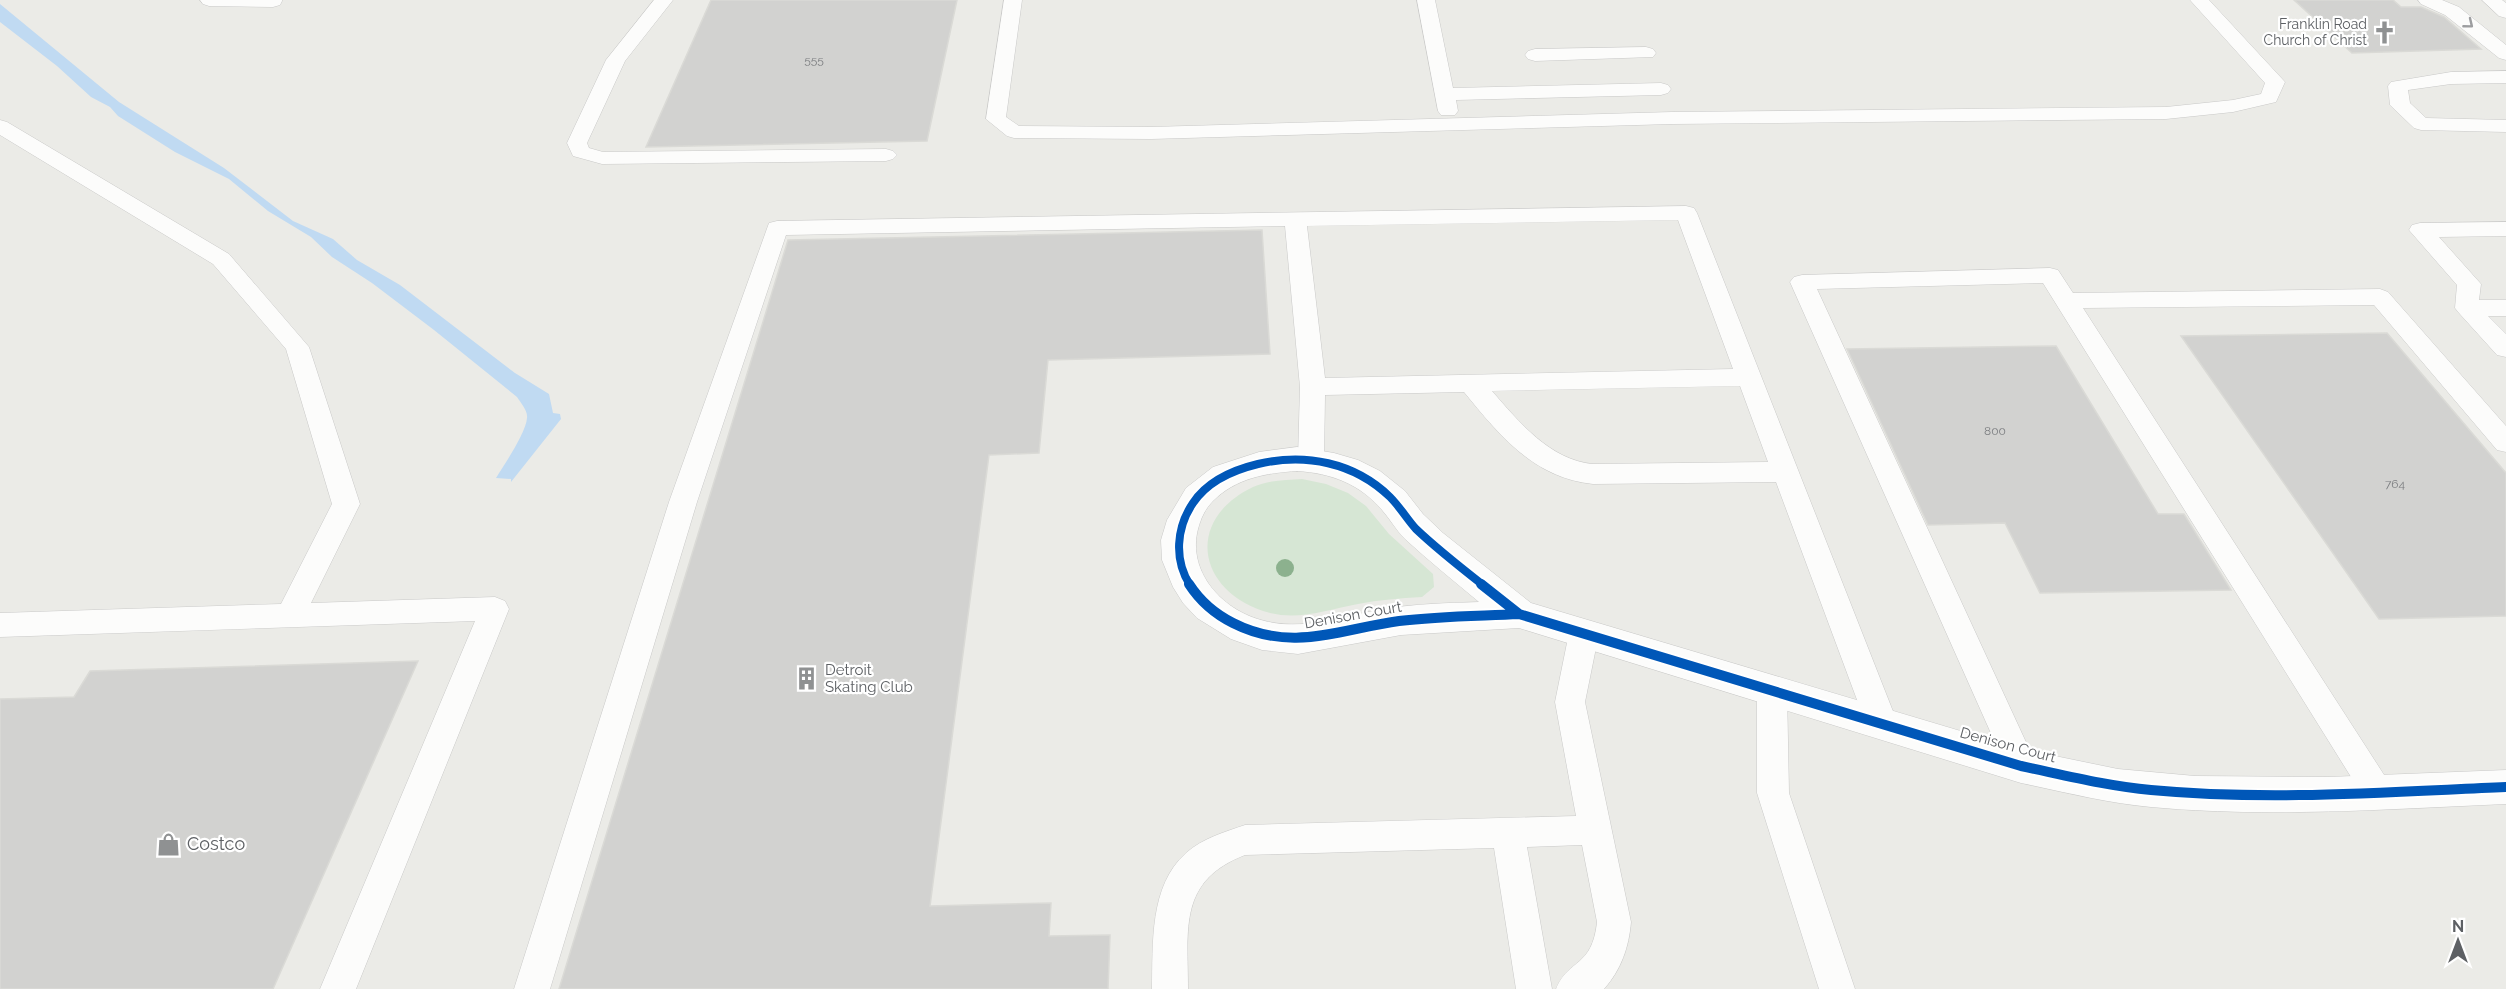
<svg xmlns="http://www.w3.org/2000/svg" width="2506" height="989" viewBox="0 0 2506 989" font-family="Raleway,sans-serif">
	<rect width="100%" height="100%" fill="#ebebe7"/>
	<path fill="#d6e6d4" d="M1302,479L1326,484L1348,493L1366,506L1389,534L1433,574L1434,587L1422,597C1400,598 1379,600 1358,604C1326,610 1296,622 1263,611C1196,588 1186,519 1253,487C1268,480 1286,480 1302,479Z"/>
	<path fill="#c0daf2" d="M0,4L119,102L224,168L293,221L333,239L357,260L400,285L515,373L549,394L553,413L560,414L561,419L511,482V479L496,478C504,465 526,433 527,418C528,411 521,403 517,397L434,330L372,283L332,257L311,237L268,211L229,179L175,152L118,116L110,107L91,97L57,66L0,22Z"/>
	<path fill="#d2d2d0" stroke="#dadad6" stroke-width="1.5" d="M711,0H957L927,141L646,147Z
		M2294,0H2393L2401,7H2421L2444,17L2481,49L2352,53Z
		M1262,230L1270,354L1048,360L1039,453L989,455L930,906L1051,903L1049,936L1110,935L1108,989H559L788,240Z
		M2387,333L2506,473V616L2379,619L2181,336Z
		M2056,346L2158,514H2184L2231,590L2040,593L2005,523L1928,525L1847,349Z
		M418,661L273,989H0V699L74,697L90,671Z"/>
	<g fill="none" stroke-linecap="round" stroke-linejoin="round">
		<defs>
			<path id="service" d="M200,0H282V1L280,5L273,7L209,6L203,4Z
				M654,0H673L625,61L587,143L589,148L603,152L886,149L893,151L897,155L893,159L886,161L602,164L573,156L567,143L606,60Z
				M1004,0H1022L1006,117L1019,126L1151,127L1672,112L2166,107L2233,100L2261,94L2265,83L2190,0H2209L2285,82L2276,102L2233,112L2166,119L1672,124L1151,139L1014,138L1007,136L986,119Z
				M1417,0H1435L1453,88L1661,83L1668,85L1671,89L1668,93L1661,95L1456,100L1458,111L1455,115H1441L1438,111Z
				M2418,0H2442L2459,7L2506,45V60L2499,58L2445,15L2421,4Z
				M2482,0H2502L2506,3V18L2499,16Z
				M1646,47L1653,49L1656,53L1653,57L1535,61L1528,59L1525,55L1528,51L1535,49Z
				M2506,71V83L2451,84L2408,90L2410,103L2426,118L2506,120V132L2421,130L2414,128L2390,105L2388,86L2391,82L2451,72Z
				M0,120L7,122L229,254L309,347L360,504L311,603L495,597L505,601L509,609L356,989H320L475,621L0,637V613L281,604L332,504L286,349L213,264L0,135Z
				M1686,206L1694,208L1697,213L1898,724L1893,733L1882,737L1871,733L1866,724L1776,482L1593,484C1534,478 1500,436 1464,392L1325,395L1324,459L1320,466L1311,469L1302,466L1298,459L1300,387L1285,226L786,235L697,502L550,989H514L669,502L769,223L777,221ZM1678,220L1733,369L1325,378L1307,226ZM1740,386L1768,462L1593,464C1550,460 1519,422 1492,391Z
				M2506,222V236L2439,237L2481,284L2479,300H2506V316H2488L2506,334V357L2497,355L2459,313L2455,308L2457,285L2409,230L2412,225L2420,223Z
				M2050,268L2058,270L2073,293L2380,289L2388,292L2506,426V452L2497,450L2374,305L2083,308L2388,781L2393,791L2388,801L2377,805L2366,801L2043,283L1817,289L2037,766L2032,776L2021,780L2010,776L1790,282L1794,277L1802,275Z
				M1584,621L1594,625L1599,633L1585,702L1631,922C1629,947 1621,970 1604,989H1556C1569,958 1592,968 1597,922L1582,845L1527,847L1552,989H1516L1494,848L1245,855C1178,881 1188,928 1188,989H1152C1153,944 1149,886 1186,853C1203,838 1225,832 1245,825L1576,816L1555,702L1569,633L1574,625Z
				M1772,677L1783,681L1787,690L1789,793L1855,989H1819L1757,793V690L1761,681Z"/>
			<path id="minor" d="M1297,447L1334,453L1358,460L1380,471L1405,491L1423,514L1443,533L1531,603L2021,749L2118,769L2195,776L2328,777L2506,770V804C2388,809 2269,818 2151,807C2107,803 2064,792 2021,783L1519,628L1401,635L1298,654L1262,650L1231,639L1197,618L1183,603L1173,587L1162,560L1161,540L1167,520L1186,488L1213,467L1259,452ZM1297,471C1331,473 1360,484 1382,510C1390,519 1396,530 1405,539C1429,561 1454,581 1479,602C1447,603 1415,604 1383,609C1343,616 1302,632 1261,620C1221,609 1187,571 1198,529C1201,518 1205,509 1213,501C1236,478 1266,473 1297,471Z"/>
		</defs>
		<use href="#service" stroke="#c9c9c8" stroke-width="1"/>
		<use href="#minor" stroke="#c9c9c8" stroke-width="1"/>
		<use href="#service" fill="#fcfcfb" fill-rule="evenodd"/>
		<use href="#minor" fill="#fcfcfb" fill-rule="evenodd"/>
		<defs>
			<path id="cycleway-far1" d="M1190,585C1174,560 1176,528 1193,503C1207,482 1233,470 1258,464C1305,453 1354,462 1390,497C1400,507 1407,519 1416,529C1437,549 1460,567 1483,585"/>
			<path id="cycleway" d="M1189,584C1200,601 1215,614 1233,623C1292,653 1340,629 1399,621C1439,616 1479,616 1519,614L1481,584
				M1519,614L2021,766C2064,775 2107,786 2151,790C2269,801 2388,792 2506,787"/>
		</defs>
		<use href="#cycleway-far1" stroke="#fff" stroke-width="12"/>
		<use href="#cycleway" stroke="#fff" stroke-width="14"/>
		<use href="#cycleway-far1" stroke="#0057b8" stroke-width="8"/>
		<use href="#cycleway" stroke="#0057b8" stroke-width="10"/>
	</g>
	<circle fill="#8cb18e" cx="1285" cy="568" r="9"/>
	<defs><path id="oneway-chevron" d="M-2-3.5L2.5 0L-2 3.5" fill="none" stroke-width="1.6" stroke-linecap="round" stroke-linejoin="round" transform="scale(1.5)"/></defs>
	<use stroke="#9d9ea0" href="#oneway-chevron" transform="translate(2469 24) rotate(39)"/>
	<defs>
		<symbol id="church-bare" viewBox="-9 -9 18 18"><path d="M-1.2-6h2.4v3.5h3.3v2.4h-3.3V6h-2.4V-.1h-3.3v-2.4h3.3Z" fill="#8f9192" stroke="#fff" stroke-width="2.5" paint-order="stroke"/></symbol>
		<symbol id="building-bare" viewBox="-9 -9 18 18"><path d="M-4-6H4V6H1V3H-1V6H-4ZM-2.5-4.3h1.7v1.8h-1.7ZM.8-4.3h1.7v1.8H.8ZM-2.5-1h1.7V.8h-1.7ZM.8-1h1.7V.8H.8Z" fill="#8f9192" stroke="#fff" stroke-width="2.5" paint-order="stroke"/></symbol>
		<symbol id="shop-bare" viewBox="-9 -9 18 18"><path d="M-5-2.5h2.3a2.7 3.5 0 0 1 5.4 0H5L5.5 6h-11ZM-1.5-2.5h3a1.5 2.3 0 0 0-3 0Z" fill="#8f9192" stroke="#fff" stroke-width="2.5" paint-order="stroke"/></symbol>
	</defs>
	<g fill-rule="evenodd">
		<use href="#church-bare" x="2368" y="16" width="33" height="33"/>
		<use href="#building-bare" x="790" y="662" width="33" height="33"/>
		<use href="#shop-bare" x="152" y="828" width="33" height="33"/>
	</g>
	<g text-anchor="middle" stroke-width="4.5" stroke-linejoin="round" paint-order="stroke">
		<g font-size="12" fill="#7c7e80">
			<text x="814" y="64">555</text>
			<text x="1995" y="435">800</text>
			<text x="2395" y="488">764</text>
		</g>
		<g font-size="14" fill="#5d6064" stroke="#fff" text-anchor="end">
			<text x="2367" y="29">Franklin Road<tspan x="2367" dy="16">Church of Christ</tspan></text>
		</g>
		<g font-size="15" fill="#5d6064" stroke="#fff">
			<text transform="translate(1353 615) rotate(-10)" y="5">Denison Court</text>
			<text transform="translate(2008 745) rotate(15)" y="5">Denison Court</text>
		</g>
		<g font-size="15" fill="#5d6064" stroke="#fff" text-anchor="start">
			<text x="825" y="675">Detroit<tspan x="825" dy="17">Skating Club</tspan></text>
		</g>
		<g font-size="18" fill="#5d6064" stroke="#fff" text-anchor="start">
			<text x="187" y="850">Costco</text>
		</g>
	</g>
	<g transform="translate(2458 941)" stroke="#ffffff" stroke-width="4.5" paint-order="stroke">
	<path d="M0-4.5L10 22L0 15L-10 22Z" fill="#5d6064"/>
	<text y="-9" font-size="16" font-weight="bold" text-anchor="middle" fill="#5d6064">N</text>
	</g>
</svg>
